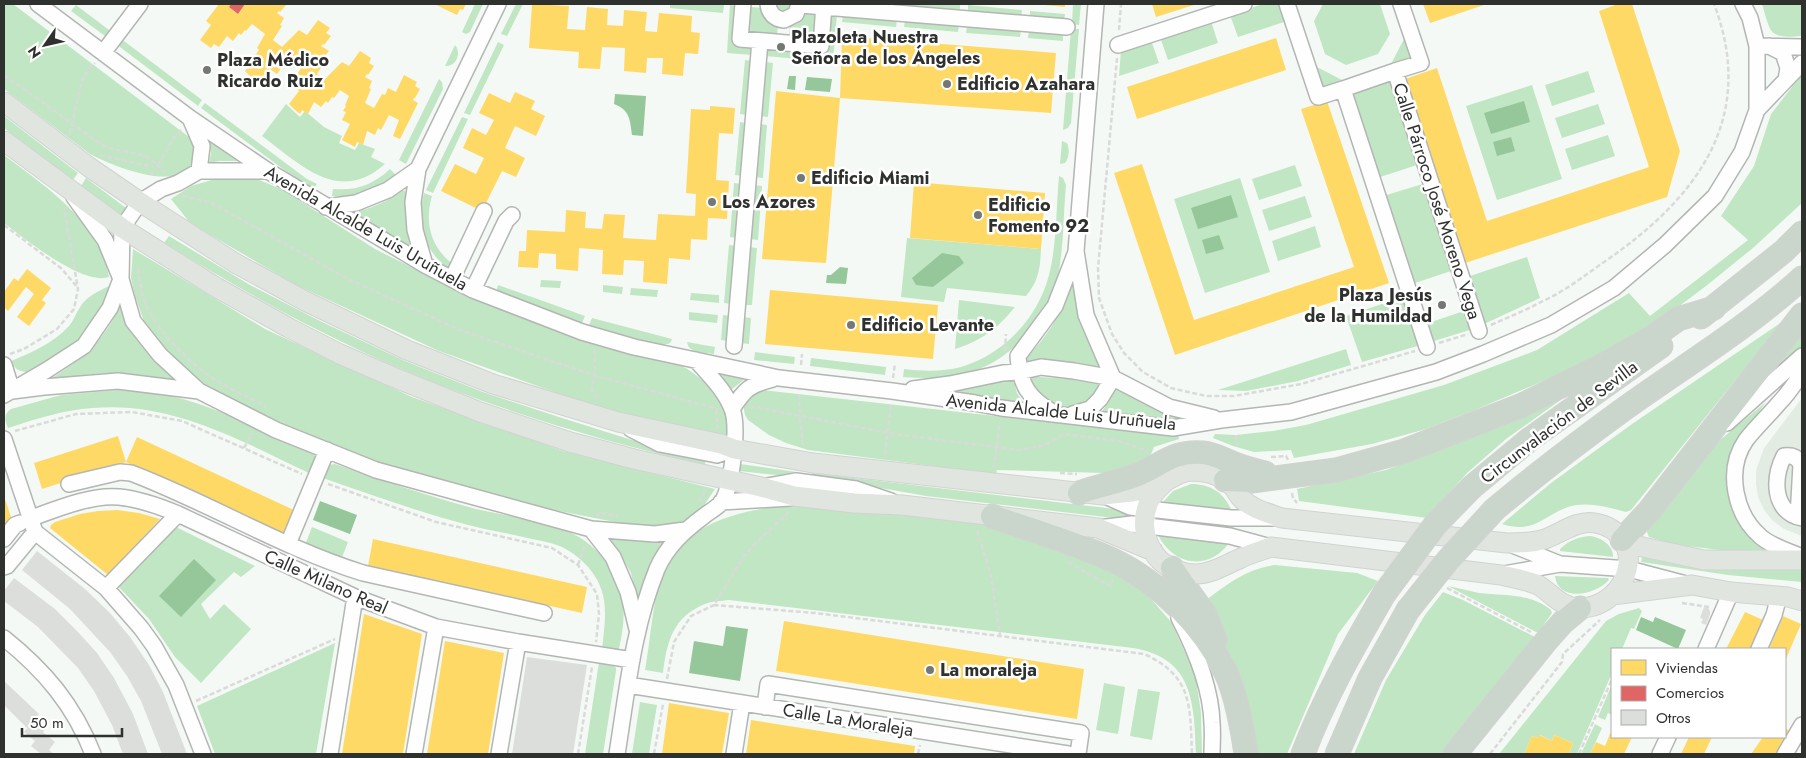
<svg xmlns="http://www.w3.org/2000/svg" width="1806" height="758" viewBox="0 0 1806 758" font-family="Jost,sans-serif">
	<rect width="100%" height="100%" fill="#f5f9f5"/>
	<path fill="#e3ece3" d="M1802,398V536L1784,529L1773,521L1764,510L1758,497L1756,484V470L1764,448Z"/>
	<path fill="#c1e6c4" d="M4,4H13L189,137C194,144 196,153 192,162C179,194 110,165 90,154L4,89Z
		M475,4H483L470,32L466,34L462,32Z
		M516,4H523L507,36L501,34Z
		M670,4L724,5L723,13L670,8Z
		M775,4H792L789,10L783,12L777,9Z
		M906,4L960,5V12L906,7Z
		M1073,4H1081L1079,25L1072,24Z
		M1263,4H1281L1287,21L1238,37L1230,15Z
		M1323,4H1380L1390,34L1378,54L1346,65L1325,54L1314,21Z
		M1762,4H1802V36C1768,39 1771,33 1762,4Z
		M76,5L113,33L109,39L71,11Z
		M730,5L737,6L735,46L754,47L753,55L727,53Z
		M968,5L1022,10L1021,18L968,13Z
		M750,7L764,8L778,23L777,37L747,34Z
		M1030,11L1065,14L1064,21L1030,18Z
		M802,12L817,13L815,40L789,38L790,23Z
		M829,14H837L833,62L765,56L766,49L826,54Z
		M843,15L897,20L896,27L842,22Z
		M905,20L959,25L958,32L904,27Z
		M1211,21L1218,43L1168,60L1160,37Z
		M967,25L1021,30L1020,37L966,33Z
		M1071,29H1079L1071,123L1068,128L1063,130Z
		M1029,31L1063,34V41L1028,38Z
		M1407,33L1415,59L1389,68Z
		M120,38L202,100L198,106L116,44Z
		M1151,40L1159,63L1119,76L1121,50Z
		M498,42L504,45L470,115L464,113Z
		M455,45C462,53 456,67 445,66Z
		M745,60L753,61L748,115L740,114Z
		M765,62L773,63L768,117L760,116Z
		M1311,64L1346,82L1320,90Z
		M1588,71L1595,92L1552,106L1545,85Z
		M1802,74V203L1753,248L1706,286L1654,325L1609,353L1475,410L1426,429L1372,444L1294,458L1291,450L1254,452L1233,446L1213,438L1215,434L1236,435L1273,431L1306,425L1444,385L1537,350L1629,293L1650,316L1748,240L1721,216L1754,166L1771,114Z
		M1391,78L1420,164L1377,178L1349,91Z
		M439,79L442,82L443,89L406,164L399,160Z
		M1532,85L1562,179L1497,200L1466,106Z
		M205,103L307,179L317,184L313,190L303,184L201,108Z
		M286,104L300,117L305,111L324,127L342,136L339,143L355,150L359,143L375,149L371,157L385,164C339,205 301,165 262,136Z
		M1598,104L1605,124L1562,138L1555,118Z
		M4,116L78,173L73,180L4,128Z
		M462,117L468,119L433,193L426,190Z
		M740,122L747,123L743,176L735,175Z
		M760,124L767,125L763,178L755,177Z
		M1608,135L1615,156L1572,170L1565,149Z
		M207,136L240,159L239,161H219L209,163L211,153Z
		M1062,141L1067,143C1070,150 1069,158 1065,163L1060,164Z
		M4,155C46,187 99,221 109,277C83,286 25,239 4,223Z
		M1295,165L1302,186L1259,200L1252,179Z
		M390,169L396,175C378,191 356,198 332,196L333,189C356,191 373,185 390,169Z
		M1059,176L1063,178L1066,185C1063,217 1064,258 1055,288C1049,304 1040,317 1030,330C995,373 956,381 903,377L904,369C923,371 942,372 961,367C1004,354 1038,318 1049,275C1057,244 1056,208 1059,176Z
		M222,177L257,179L283,190L375,249L471,297L678,364C703,376 733,405 727,436L653,421L580,401L439,351L296,285L190,223L171,199L191,186Z
		M86,178L126,208L121,215L81,186Z
		M1240,178L1270,272L1205,293L1174,199Z
		M734,183L742,184L738,238L730,237Z
		M1426,183L1454,270L1412,284L1383,196Z
		M754,185L762,186L758,240L750,239Z
		M403,190L408,193C404,212 405,227 410,246L351,213C372,208 385,203 403,190Z
		M424,193L432,196C424,223 431,248 454,265L451,271C424,251 416,225 424,193Z
		M1305,196L1312,217L1269,231L1262,210Z
		M1315,226L1321,247L1278,261L1272,241Z
		M169,236L250,285L320,321L405,361L483,392L559,417L632,440L706,458L705,465C571,434 438,392 316,329C264,303 214,273 164,243Z
		M907,238L1041,249C1040,269 1039,280 1026,296L947,288L944,302L901,297Z
		M729,245L737,246L732,304L724,303Z
		M749,247L757,248L752,305H744Z
		M133,249L265,329L412,397L563,451L715,489L703,507L683,522L656,529L615,522L508,501L401,472L273,421L210,388L166,354L145,324L135,296L131,278Z
		M1527,257L1540,298L1482,325L1467,277Z
		M541,280L561,281L560,288L540,287Z
		M498,285L585,316L582,323L548,312L496,292Z
		M603,285L623,287L622,294L603,292Z
		M109,286L105,304L83,336L67,351L29,373L18,370L9,362C30,353 54,343 69,326C74,320 75,315 79,309C85,297 97,292 109,286Z
		M1070,286H1073C1078,318 1085,340 1103,367L1102,369L1061,362H1026L1025,359C1046,338 1061,316 1070,286Z
		M631,288L658,290L657,297L630,295Z
		M691,293L719,295V303L690,300Z
		M1406,296L1421,345L1362,362L1346,316Z
		M959,300L1015,307C998,328 981,341 955,349Z
		M120,304C133,338 151,358 178,381C148,376 116,371 85,375C71,377 57,380 43,383C77,364 106,341 120,304Z
		M1467,310L1473,329L1431,342L1425,324Z
		M689,312L718,315L717,323L689,320Z
		M723,315L731,316L729,341L721,340Z
		M743,317L751,318L749,344L741,343Z
		M592,318L672,339C671,342 670,344 667,344C659,347 601,328 589,325Z
		M1782,322L1631,510L1626,512C1608,507 1587,501 1568,507C1541,517 1534,534 1502,524L1551,483L1632,424Z
		M1802,324V351L1743,405Z
		M687,342L715,347L714,354C704,352 689,354 687,342Z
		M1346,349L1351,365L1298,381L1246,391L1218,390Z
		M755,352L795,357L794,364L754,360Z
		M811,358L886,367L885,375L810,366Z
		M722,371L746,378L731,390L720,373Z
		M1029,377C1054,377 1078,379 1102,385L1086,404L1071,409L1058,408L1033,389Z
		M1013,378L1017,393L1023,402L1021,404L948,393Z
		M1583,384L1506,439L1467,473L1427,518L1299,501L1297,489L1386,470L1429,453Z
		M118,390C136,391 154,392 171,396C222,408 270,435 317,456L313,475C243,442 173,401 93,408C63,410 36,419 8,428C5,420 3,415 11,409L61,395Z
		M761,390L1149,433L1178,435L1179,439L1154,447C1153,450 1150,456 1149,458C1142,466 1115,471 1105,473L997,470L996,474L808,450L786,443L769,435L748,420L745,415L743,405L748,395Z
		M1116,390L1183,418V421L1101,413Z
		M1766,402L1743,434L1730,475L1771,552L1754,554L1678,545L1649,537L1647,532L1648,528L1698,464L1720,440Z
		M335,464C381,480 428,496 476,509C501,515 529,518 554,526C589,536 619,566 623,604C625,619 622,634 619,649L613,652L602,650C605,619 611,593 588,567C582,560 573,553 564,548C554,543 542,541 532,539C512,534 492,531 472,526C421,513 372,495 323,478L329,465Z
		M740,464L797,472L796,477L739,471Z
		M812,473L1132,511L1131,520L926,496L881,488L811,479Z
		M1191,484C1211,484 1225,493 1232,512L1162,503L1173,491Z
		M800,505L979,523L995,527L1106,567L1140,586L1171,622L1195,674L1201,712L1202,754H1196C1194,704 1194,658 1133,648L729,600C721,601 712,601 705,604C673,617 667,641 663,673L645,670C650,641 652,611 659,583C675,522 747,507 800,505Z
		M1157,514L1234,523L1233,532L1156,523Z
		M172,525L255,566L241,577L234,572L201,604L210,619L224,604L251,629L201,683L175,657L149,619L116,584Z
		M312,527L348,542L341,560L305,545Z
		M1158,535L1229,543C1208,572 1173,565 1158,535Z
		M605,536L633,541L663,543L648,569L639,609L631,573L618,551Z
		M1591,536C1602,538 1614,546 1613,557L1560,551V549C1568,541 1580,536 1591,536Z
		M1642,557L1679,565L1732,569L1802,566V582L1728,575L1641,562Z
		M1275,565L1357,573L1378,581L1338,634L1287,754H1255L1203,602C1227,585 1245,569 1275,565Z
		M1555,576L1608,578L1609,580C1596,595 1558,603 1555,576Z
		M1448,586C1459,588 1469,591 1479,593C1505,596 1530,593 1551,610L1552,613L1538,633Z
		M1443,592L1463,600L1535,637L1444,754H1354L1386,680L1425,615Z
		M1639,608L1642,611L1634,629L1631,628L1622,649H1612V673L1577,754H1569L1573,743L1554,735L1552,741L1540,735L1538,738L1532,736L1524,754H1499L1606,621L1619,614Z
		M335,643L316,754H215L197,706Z
		M599,662L612,664L616,668V671L603,754H585Z
		M1104,683L1125,687L1118,734L1096,730Z
		M1612,684V715L1608,713L1605,720L1598,717Z
		M1138,689L1160,692L1152,740L1130,736Z
		M640,702L657,705L649,754H632Z
		M1595,724L1602,728L1590,754H1581Z"/>
	<path fill="#96c79a" d="M789,76H796L795,90L787,89Z
		M807,77L832,79L830,92L805,90Z
		M615,94L646,96L643,136L632,135C630,120 630,110 614,104Z
		M1524,101L1530,122L1491,134L1484,113Z
		M1511,137L1515,151L1497,156L1493,142Z
		M1231,195L1238,217L1198,229L1191,208Z
		M1219,235L1224,249L1206,254L1202,240Z
		M942,253L959,256L964,263L933,287L916,285L912,278Z
		M840,267L848,268L846,284L826,283L827,275H831Z
		M320,501L357,515L350,534L313,520Z
		M194,559L216,580L181,617L159,596Z
		M1641,617L1653,622L1655,617L1686,630L1678,649L1636,630Z
		M726,626L748,629L740,681L689,673L694,641L723,646Z"/>
	<path fill="#ffd966" d="M219,4H231L229,7L238,14L245,4H287L280,12L279,11L277,13L284,18L280,25L282,26L273,40L282,47L299,30L307,35L318,20L330,28L326,33L331,36L324,45L323,44L321,46L329,51L323,58L326,60L317,74L325,79L342,62L349,66L360,51L371,58L369,63L374,66L368,75L367,74L365,77L372,81L369,88L371,89L365,103L374,108L382,94L385,95L388,88L396,92L404,75L417,82L415,86L420,89L415,98H414L413,100L418,103L400,139L393,136L399,120L389,115L381,130L378,128L375,135L367,131L363,145L357,142L355,147L342,140L350,124L342,120L346,112L343,111L346,106L345,105L349,96L340,90L334,98L332,97L328,103L326,101L321,107L314,102L308,114L302,110L300,114L294,109L289,104L299,91L292,86L297,79L295,77L304,64L295,57L290,64L289,63L284,69L282,67L277,74L270,69L268,71L270,72L264,80L258,76L255,81L245,71L255,58L254,57L259,50L257,48L265,34L252,24L246,31L245,30L241,35L239,33L233,41L227,36L219,47L214,44L211,48L200,40L211,25L206,21Z
		M434,4H466L463,10L460,9L457,15Z
		M532,4L569,6L567,29L585,30L587,7L608,9L607,25L623,26L624,10L647,12L645,31L657,32L659,13L692,16L691,32L700,33L698,54L685,53L683,76L662,74L663,58H647L646,73L624,71L625,48L602,47L600,69L578,68L579,52L529,48Z
		M1045,4H1065V7L1045,5Z
		M1152,4H1197L1156,17Z
		M1423,4H1487L1430,23Z
		M1618,4H1632L1680,151L1667,197L1465,263L1405,79L1437,68L1487,221L1649,167L1599,11Z
		M842,36L1056,53L1051,113L840,98L826,263L762,259L776,91L840,98Z
		M1276,38L1286,70L1137,119L1127,87Z
		M515,92L535,101L531,109L545,116L536,136L515,126L505,148L525,158L516,177L502,171L482,211L441,191L455,164L476,174L484,158L463,148L472,128L486,135L494,120L479,113L489,93L510,103Z
		M1327,101L1389,283L1175,355L1114,173L1142,164L1194,320L1354,267L1301,109Z
		M710,106L735,108L733,134L719,133L716,180L729,181L727,219L708,218L707,240L691,239L690,260L669,258L667,284L643,282L644,261L624,260L623,275L602,274L603,250L579,248L578,271L556,269V254L539,253L538,268L518,267L519,251H526L527,230L565,232L566,210L586,212L585,228L602,229L604,214L625,215L623,238L656,240L658,214L695,216L696,194L686,193L691,109L710,110Z
		M914,182L1045,193L1041,249L910,238Z
		M27,269L51,288L42,300L46,303L29,326L17,317L34,294L26,287L8,311L4,307V292L14,278L18,281Z
		M770,290L938,305L933,359L765,344Z
		M118,436L126,462L42,489L34,463Z
		M137,437L296,511L285,535L126,462Z
		M4,496L13,523L4,535Z
		M117,510L139,513L160,519L108,575L50,528L51,525L55,522L80,514L98,511Z
		M373,539L587,587L582,613L368,566Z
		M1745,612L1763,620L1750,649H1726Z
		M364,614L422,634L403,754H342Z
		M1783,616L1801,624L1785,661V649H1769Z
		M784,621L1084,669L1077,719L776,671Z
		M445,641L504,653L488,754H427Z
		M669,703L729,713L722,754H662Z
		M751,720L915,746L914,754H746Z
		M1785,728L1791,732L1777,754H1751L1763,737H1785Z
		M1612,729V737H1632L1624,754H1590L1596,742L1605,746Z
		M1539,735L1552,741L1554,735L1573,743L1569,754H1524L1532,736L1538,738Z
		M1689,737H1712L1704,754H1681Z"/>
	<path fill="#e06666" d="M231,4H245L238,14L229,7Z"/>
	<path fill="#dbdedb" d="M37,551L85,589L110,613L130,637L149,665L163,692L187,754H162L141,701L127,676L110,652L70,609L22,570Z
		M14,578L55,609L78,632L97,653L114,678L133,714L148,754H123L112,725L94,691L78,668L38,627L4,601V591Z
		M1704,607L1708,608L1710,611V615L1706,625L1701,623L1703,619L1700,618Z
		M527,657L587,665L573,754H512Z
		M4,681L39,714L35,719L46,728L43,732L55,742L49,750L54,754H41L31,746L35,741L24,732L27,728L4,705Z"/>
	<g fill="none" stroke-linecap="round" stroke-linejoin="round">
		<defs>
			<path id="minor" d="M38,4L190,118L268,171L425,265L473,290L582,332L634,347L779,378L892,391L975,403L1001,408L1173,428L1221,420L1291,412L1436,372L1483,354L1551,325L1614,288L1665,245L1715,196L1742,152L1757,110V46L1750,18L1743,4
				M743,4L740,39L821,46L824,4
				M768,4C769,14 775,19 784,20L796,14L799,4
				M1287,4L1318,97L1343,89L1427,347
				M1401,4L1421,63L1395,71L1479,331
				M800,5L1067,27
				M1118,45L1244,4
				M1757,46L1802,47
				M1769,46L1783,53L1788,68L1786,80
				M103,53L140,4
				M1343,89L1395,71
				M1757,110L1802,63
				M190,118L202,146L199,171
				M74,197L105,240L121,279L133,321L160,355L199,391L276,430L376,470L591,529L655,534L685,530
				M326,207L356,203L388,190L418,169
				M425,265L415,230L413,202L418,169L498,4
				M452,279L484,211
				M473,290L506,221L512,215
				M734,346L760,41
				M4,365L12,391L44,387L118,381L199,391
				M1802,373C1795,383 1788,394 1779,403C1769,415 1756,427 1746,440C1725,470 1735,515 1761,537C1773,547 1788,551 1802,557
				M913,389L950,384L1003,373L1019,372L1041,367L1074,371L1113,378L1169,407L1214,418
				M4,395L47,370L84,346L110,308L121,279L122,228L140,202L161,189L178,183L199,171H268
				M732,409C745,389 749,385 773,379
				M1054,413C1028,398 1020,385 1018,356L1055,306L1076,252
				M1073,414L1090,409L1100,399L1113,378L1086,315L1076,251L1096,4
				M1727,423L1802,356
				M631,429L660,444L717,455L734,449
				M4,439L35,532L106,588L141,628L154,646L176,685L203,754
				M69,484L120,472L131,473C210,503 282,548 363,573L544,613
				M762,487L796,481L856,489L891,501
				M1103,495L1130,507L1231,518H1273
				M721,502L790,498
				M1798,517L1801,465C1798,457 1792,455 1784,456C1773,478 1772,512 1802,518
				M29,519C54,510 92,494 119,497C139,499 159,506 178,514L355,597L436,627L518,642L632,660
				M1098,528L1132,524L1156,527L1230,536L1271,547
				M591,529L613,557L628,592L637,629
				M4,539L15,525L20,523
				M288,544L327,450
				M1510,544L1560,564
				M4,567L7,566L35,532
				M1504,574L1560,564L1629,569L1686,584
				M106,588L178,514
				M1179,618C1195,649 1211,688 1212,723C1213,733 1212,744 1212,754
				M4,638C44,670 74,705 93,754
				M1706,649L1731,592
				M1759,649L1774,615L1779,596
				M628,685L1068,754
				M765,707L768,684L1081,733L1078,754
				M330,754L355,597
				M414,754L436,627
				M499,754L518,642
				M617,754C627,692 633,628 657,569C667,546 684,531 704,516C709,512 718,507 722,502C732,486 739,426 732,409C725,390 709,375 696,360
				M734,754L742,703
				M1660,754L1668,737
				M1785,754L1802,725"/>
			<path id="major" d="M4,102L89,167L140,202L235,263L305,301L407,350L493,384L618,422L721,444L734,449L813,463L1103,495L1132,492L1164,481
				M4,141L122,228L214,286L289,328L340,354L393,377L480,412L570,442L634,459L761,487L794,496L854,503L902,505L1098,528L1153,551
				M1188,471C1206,471 1221,474 1234,488C1237,492 1239,497 1243,500C1254,510 1268,513 1282,518L1507,543C1520,543 1533,543 1545,539C1562,533 1576,520 1595,523C1650,533 1631,607 1580,608C1561,608 1552,593 1538,585C1527,580 1513,578 1501,575L1271,547C1260,551 1249,554 1239,559C1225,565 1211,574 1196,574C1134,573 1124,488 1188,471Z
				M1624,543L1704,560H1802
				M1612,595L1692,585L1731,592L1788,597L1802,601"/>
			<path id="highway" d="M1701,317L1784,251L1802,233
				M1225,480L1252,481L1336,470L1404,451L1520,406L1602,366L1653,337L1678,319L1714,308
				M1472,487L1530,439L1661,346
				M1079,493C1097,486 1117,483 1135,476C1160,467 1172,450 1203,453C1215,454 1224,460 1235,464C1245,468 1255,470 1265,473
				M1495,509C1537,474 1580,441 1624,409C1684,366 1747,328 1802,278
				M992,516C1032,530 1074,542 1113,560C1161,583 1202,626 1226,673C1236,694 1243,732 1246,754
				M1622,540L1649,511L1802,315
				M1172,568L1205,615L1215,640
				M1303,754C1324,698 1354,646 1384,594
				M1337,754L1370,678L1408,610
				M1455,754L1547,640L1563,622L1580,608"/>
		</defs>
		<use href="#minor" stroke="#b3b6b3" stroke-width="18"/>
		<use href="#major" stroke="#d1d3d1" stroke-width="21"/>
		<use href="#highway" stroke="#d1d3d1" stroke-width="25"/>
		<path stroke="#d9dad9" stroke-width="2.5" stroke-dasharray="5 2.5" stroke-linecap="butt" d="M1119,30L1121,4
			M1117,58L1098,268L1099,298L1112,334L1124,353L1143,372L1171,388L1206,396H1234L1301,384L1415,351
			M4,75L102,145C115,151 129,151 142,155C151,158 158,166 165,172
			M70,133L82,80L89,68L95,63
			M100,155L153,167
			M158,165L173,139L181,130
			M152,175L153,167
			M182,196L210,202L346,278L460,330L593,375L718,409
			M4,225L62,269L77,287
			M138,269C140,280 141,293 145,303C156,329 190,364 214,379C230,389 248,397 265,406L264,408
			M1491,325C1509,317 1526,310 1543,301C1565,291 1584,276 1604,262C1696,199 1758,119 1714,4
			M1439,343L1468,334
			M594,350L595,363L592,390L598,400
			M1005,351L1006,334
			M10,354L24,349L57,329L74,309L78,289L64,208
			M801,365L802,354
			M893,378L895,363
			M799,394L800,413
			M750,408L755,407L888,433L1018,450L1043,446L1064,434L1119,441L1148,451
			M716,410L718,429
			M800,418L803,446
			M15,431L76,414L132,412L182,421L302,474
			M1236,435L1237,445
			M244,448L252,433
			M885,455L891,403
			M1271,457L1286,456L1288,460
			M994,468L1000,422
			M1060,473L1077,474
			M328,484L436,522L552,548L578,565L597,594L599,614L596,642
			M1292,493L1293,498L1297,503
			M699,501L705,491
			M789,512L756,543L744,556L714,605L815,613L1144,654C1193,676 1190,707 1192,754
			M597,517L599,512L618,516
			M977,530L991,576L1000,635
			M1068,562L1110,586L1113,580
			M578,565L585,545
			M1447,588L1531,632
			M1682,603L1709,607
			M667,679L674,642L691,616L714,605
			M196,701L335,639
			M578,754L592,667
			M654,754L663,704
			M918,754L920,745
			M1490,754L1562,662L1563,654L1600,620
			M1579,754L1612,679"/>
		<use href="#minor" stroke="#fefefe" stroke-width="15"/>
		<use href="#major" stroke="#e0e5e0" stroke-width="19"/>
		<use href="#highway" stroke="#cad5cc" stroke-width="22"/>
		<defs>
			<path id="highway-bridge" d="M1384,594L1435,525L1472,487
				M1408,610L1448,560L1495,509"/>
		</defs>
		<use href="#highway-bridge" stroke="#d1d3d1" stroke-width="25" stroke-linecap="butt"/>
		<use href="#highway-bridge" stroke="#cad5cc" stroke-width="22"/>
	</g>
	<g fill="#747774" stroke="#fff" stroke-width="2">
		<circle cx="781" cy="47" r="5"/>
		<circle cx="207" cy="70" r="5"/>
		<circle cx="947" cy="84" r="5"/>
		<circle cx="801" cy="178" r="5"/>
		<circle cx="712" cy="202" r="5"/>
		<circle cx="978" cy="215" r="5"/>
		<circle cx="1442" cy="305" r="5"/>
		<circle cx="851" cy="325" r="5"/>
		<circle cx="930" cy="670" r="5"/>
	</g>
	<g text-anchor="middle" stroke-width="5" stroke-linejoin="round" paint-order="stroke">
		<g font-size="18" font-weight="bold" fill="#2e312e" stroke="#fff" text-anchor="start">
			<text x="791" y="43">Plazoleta Nuestra<tspan x="791" dy="21">Señora de los Ángeles</tspan></text>
			<text x="217" y="66">Plaza Médico<tspan x="217" dy="21">Ricardo Ruiz</tspan></text>
			<text x="957" y="90">Edificio Azahara</text>
			<text x="811" y="184">Edificio Miami</text>
			<text x="722" y="208">Los Azores</text>
			<text x="988" y="211">Edificio<tspan x="988" dy="21">Fomento 92</tspan></text>
			<text x="1432" y="301" text-anchor="end">Plaza Jesús<tspan x="1432" dy="21">de la Humildad</tspan></text>
			<text x="861" y="331">Edificio Levante</text>
			<text x="940" y="676">La moraleja</text>
		</g>
		<g font-size="18" fill="#2e312e" stroke="#fff">
			<text transform="translate(1437 201) rotate(72)" y="6">Calle Párroco José Moreno Vega</text>
			<text transform="translate(366 228) rotate(30)" y="6">Avenida Alcalde Luis Uruñuela</text>
			<text transform="translate(1061 412) rotate(6)" y="6">Avenida Alcalde Luis Uruñuela</text>
			<text transform="translate(1559 422) rotate(-37)" y="6">Circunvalación de Sevilla</text>
			<text transform="translate(326 582) rotate(24)" y="6">Calle Milano Real</text>
			<text transform="translate(848 720) rotate(9)" y="6">Calle La Moraleja</text>
		</g>
	</g>
	<rect width="1806" height="758" fill="none" stroke="#2e312e" stroke-width="10"/>
	<rect x="1611" y="648" width="175" height="90" fill="#ffffff" stroke="#abadab"/>
	<rect x="1621" y="660" width="25" height="15" fill="#ffd966" stroke="#abadab"/>
	<text x="1656" y="673" font-size="15" fill="#2e312e">Viviendas</text>
	<rect x="1621" y="686" width="25" height="15" fill="#e06666" stroke="#abadab"/>
	<text x="1656" y="698" font-size="15" fill="#2e312e">Comercios</text>
	<rect x="1621" y="710" width="25" height="15" fill="#dbdedb" stroke="#abadab"/>
	<text x="1656" y="723" font-size="15" fill="#2e312e">Otros</text>
	<g transform="translate(45 45) rotate(236)" stroke="#ffffff" stroke-width="4" paint-order="stroke">
	<path d="M0-4L9 19L0 12L-9 19Z" fill="#2e312e"/>
	<text y="-8" font-size="14" font-weight="bold" text-anchor="middle" fill="#2e312e">N</text>
	</g>
	<path d="M22 728v8h100v-8" fill="none" stroke="#2e312e" stroke-width="2.5"/>
	<text x="30" y="728" font-size="15" fill="#2e312e" stroke="#ffffff" stroke-width="4" paint-order="stroke">50 m</text>
</svg>
